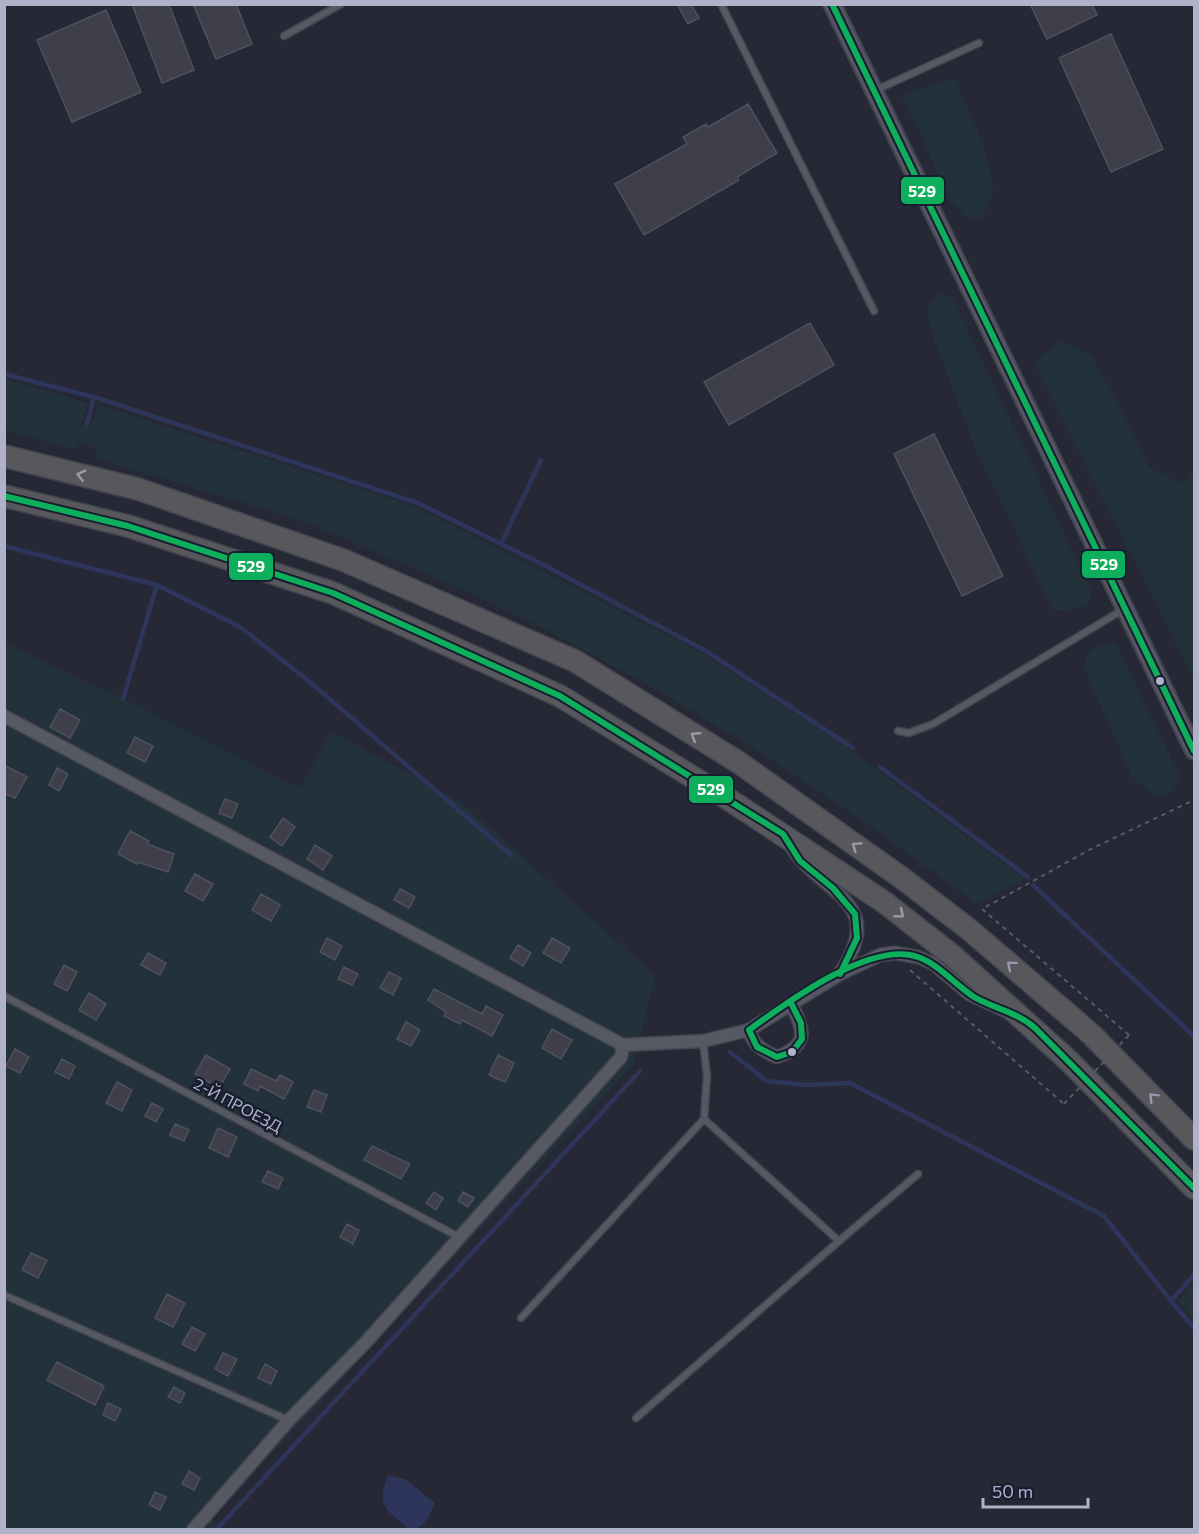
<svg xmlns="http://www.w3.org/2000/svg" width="1199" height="1534" viewBox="0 0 1199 1534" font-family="Commissioner,sans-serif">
	<rect width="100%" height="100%" fill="#262835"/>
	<path fill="#23313b" d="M954,77L984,145L994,192L982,219L964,216L946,196L924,141L901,96Z
		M939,292L953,299L1092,592L1089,603L1075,609L1054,611L977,454L931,331L927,306Z
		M1061,341L1092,355L1150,468L1183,484L1194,473V681L1034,362Z
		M5,379L88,403L82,424L91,428L98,405L414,506L500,549L701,653L839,742L1021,876L1023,881L976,904C801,771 617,655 415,569C377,553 339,534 300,521C232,498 162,479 94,458L97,449L79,442L75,450L5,430Z
		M5,643L116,695L300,788L332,731L462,803L656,976L634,1063L212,1519L223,1529L5,1530Z
		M1108,643L1117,645L1180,777L1178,785L1170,794L1154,796L1132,777L1084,668L1086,656L1098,645Z
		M1194,1283V1319L1178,1301Z"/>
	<path fill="#2e355b" d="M388,1475L405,1479L435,1503C429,1515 425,1530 409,1529C386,1510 376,1507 388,1475Z"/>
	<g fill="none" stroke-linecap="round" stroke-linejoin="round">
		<path stroke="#2e355b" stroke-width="4.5" d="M4,374L94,397L418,503L540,563L706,651L853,748
			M87,424L94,397
			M501,544L541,460
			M4,546L157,585
			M123,699L157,585L240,627L310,682L512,856
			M880,767L1028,877
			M1033,885L1194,1036
			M730,1052L767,1081L806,1085L850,1083L1104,1216L1171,1301
			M1194,1275L1171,1301L1194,1328
			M216,1530L640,1071"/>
	</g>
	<path fill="#3e3f4b" stroke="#4e505e" stroke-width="1.5" d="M132,4H169L194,70L162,83Z
		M193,4H236L252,44L216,59Z
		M677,4H691L699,18L688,24Z
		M1030,4H1092L1097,15L1047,39Z
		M106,10L141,92L72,122L37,40Z
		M1111,34L1163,149L1111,172L1059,58Z
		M748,104L777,153L737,177L739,180L644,235L615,184L687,144L683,137L706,124L708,127Z
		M810,323L834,365L729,425L704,382Z
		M934,434L1003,576L962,596L894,454Z
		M60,709L80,720L70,738L50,727Z
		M135,737L153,746L145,762L127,753Z
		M4,765L27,777L15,798L4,793Z
		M57,768L68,774L59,791L49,785Z
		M225,799L238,804L232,818L219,813Z
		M283,818L295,827L282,846L270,837Z
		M130,831L149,841L147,844L174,854L168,872L138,862L137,864L118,854Z
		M315,845L332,856L323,870L307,859Z
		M195,874L213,884L203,901L185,891Z
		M400,889L415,897L409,908L394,900Z
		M261,894L280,905L271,921L252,910Z
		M327,938L342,946L335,960L320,952Z
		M552,938L570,948L561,963L543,953Z
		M518,945L531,953L523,966L510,958Z
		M148,953L166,963L160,975L141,965Z
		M64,965L77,972L67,991L54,984Z
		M344,967L358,974L352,985L338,979Z
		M389,972L401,978L393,995L380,988Z
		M434,989L482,1014L486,1006L503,1015L492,1036L462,1020L460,1024L444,1016L446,1012L428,1000Z
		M89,993L106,1004L96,1020L79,1010Z
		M406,1022L420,1030L411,1046L397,1039Z
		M552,1029L572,1040L561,1059L542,1048Z
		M15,1049L29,1057L20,1073L6,1066Z
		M206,1055L230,1069L219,1088L195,1074Z
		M498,1055L514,1063L505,1082L489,1075Z
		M62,1059L75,1066L69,1079L55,1072Z
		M251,1069L276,1081L280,1075L293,1082L284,1099L260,1086L258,1091L244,1084Z
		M117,1082L132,1090L122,1111L106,1103Z
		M314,1090L327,1095L321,1112L307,1107Z
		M152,1103L163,1109L156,1122L145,1116Z
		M175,1124L189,1130L184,1141L170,1135Z
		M218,1128L237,1137L228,1157L209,1148Z
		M372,1146L410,1164L401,1179L364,1160Z
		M268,1171L283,1178L278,1189L262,1182Z
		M434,1192L443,1198L436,1210L426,1203Z
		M463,1192L474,1198L468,1207L458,1201Z
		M347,1224L359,1230L353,1244L340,1237Z
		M31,1253L47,1260L38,1278L22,1270Z
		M167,1294L185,1303L173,1327L155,1318Z
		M192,1327L205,1334L195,1351L182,1344Z
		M223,1353L237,1359L228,1376L215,1369Z
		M57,1362L104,1386L95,1405L47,1380Z
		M265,1364L277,1371L271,1384L258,1378Z
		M174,1387L185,1393L180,1403L168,1397Z
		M108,1403L121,1409L115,1421L103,1415Z
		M189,1471L200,1478L194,1490L182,1484Z
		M155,1492L166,1497L160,1510L149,1505Z"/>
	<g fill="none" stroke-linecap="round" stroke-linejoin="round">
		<defs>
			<path id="lane" d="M721,4L874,311
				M284,36L341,4
				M876,90L979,43
				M898,731L909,733L933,724L1124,609
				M4,996L459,1237
				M839,1241L918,1174
				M4,1295L288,1420
				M521,1318L704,1119
				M636,1418L839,1241L704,1119L707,1076L703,1041"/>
			<path id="street" d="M4,716L623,1045L703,1041L749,1030L840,974L880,955L895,953L918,957L934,964L969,994L1008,1012
				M790,845C821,896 889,899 840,973
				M749,1030C753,1045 763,1051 777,1057C810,1045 804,1030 791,1003
				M193,1530L289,1420L366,1342L621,1057L623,1045"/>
			<path id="secondary" d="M832,4L1194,751"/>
			<path id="highway" d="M4,456L138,489L343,560L575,661L738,762L902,878L971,931L1091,1034L1194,1139
				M4,496L128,526L333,593L560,696L722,795L884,902L953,956L1069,1061L1194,1188"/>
		</defs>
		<use href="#lane" stroke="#42444e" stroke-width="9"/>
		<use href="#street" stroke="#42444e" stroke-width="15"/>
		<use href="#secondary" stroke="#42444e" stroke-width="20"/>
		<use href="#highway" stroke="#434551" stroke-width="24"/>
		<path stroke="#585b66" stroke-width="2" stroke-dasharray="4.5 4.5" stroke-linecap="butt" d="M910,970L1064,1104
			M1129,1035L982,909L1091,849L1194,800"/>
		<use href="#lane" stroke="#565864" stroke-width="6"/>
		<use href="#street" stroke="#565864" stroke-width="12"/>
		<use href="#secondary" stroke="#545662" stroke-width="16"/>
		<use href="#highway" stroke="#57575c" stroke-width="21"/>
		<path stroke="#585b66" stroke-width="2" stroke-dasharray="4.5 4.5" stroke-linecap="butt" d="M1064,1104L1129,1035"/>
		<defs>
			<path id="bus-1" d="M832,4L1194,751
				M4,496L128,526L333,593L560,696L783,834L800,861L833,888L855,914L857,938L840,974
				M791,1003L801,1023L802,1039L792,1052L777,1057L757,1047L749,1030C786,1003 871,940 918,957C940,965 955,985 974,997C995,1009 1017,1012 1035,1028L1194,1188"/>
		</defs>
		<use href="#bus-1" stroke="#191d30" stroke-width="10"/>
		<use href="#bus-1" stroke="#0daf5c" stroke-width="6"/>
	</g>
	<defs><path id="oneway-chevron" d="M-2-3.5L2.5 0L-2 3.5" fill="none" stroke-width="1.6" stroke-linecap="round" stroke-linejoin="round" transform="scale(1.5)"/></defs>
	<g stroke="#999bad">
		<use href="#oneway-chevron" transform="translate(81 475) rotate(-166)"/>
		<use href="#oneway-chevron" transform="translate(695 736) rotate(-148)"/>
		<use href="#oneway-chevron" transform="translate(856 846) rotate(-145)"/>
		<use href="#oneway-chevron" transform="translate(900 914) rotate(39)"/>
		<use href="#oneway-chevron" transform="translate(1011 965) rotate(-140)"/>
		<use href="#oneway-chevron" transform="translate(1153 1097) rotate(-135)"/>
	</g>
	<g fill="#afb2c8" stroke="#191d30" stroke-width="2">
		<circle cx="1160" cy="681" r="5"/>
		<circle cx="792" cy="1052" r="5"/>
	</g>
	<g text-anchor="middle" stroke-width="5" stroke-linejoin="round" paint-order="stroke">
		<g font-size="16" fill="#afb2c8" stroke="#191d30">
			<text transform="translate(238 1105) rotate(28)" y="6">2-Й ПРОЕЗД</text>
		</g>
	</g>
	<g stroke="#191d30" stroke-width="2">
		<rect x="900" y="176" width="45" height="29" rx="6" fill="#0daf5c"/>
		<rect x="1081" y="550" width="45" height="29" rx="6" fill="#0daf5c"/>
		<rect x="228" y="552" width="46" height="29" rx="6" fill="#0daf5c"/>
		<rect x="688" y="775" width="46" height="29" rx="6" fill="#0daf5c"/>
	</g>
	<g font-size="16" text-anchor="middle" font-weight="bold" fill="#fff">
		<text x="922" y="197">529</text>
		<text x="1104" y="570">529</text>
		<text x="251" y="572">529</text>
		<text x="711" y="795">529</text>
	</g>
	<rect width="1199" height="1534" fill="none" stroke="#afb2c8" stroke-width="12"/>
	<path d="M983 1498v9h105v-9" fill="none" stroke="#afb2c8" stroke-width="3"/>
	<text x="992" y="1498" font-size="18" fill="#afb2c8" stroke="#191d30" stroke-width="4.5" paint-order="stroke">50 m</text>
</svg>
